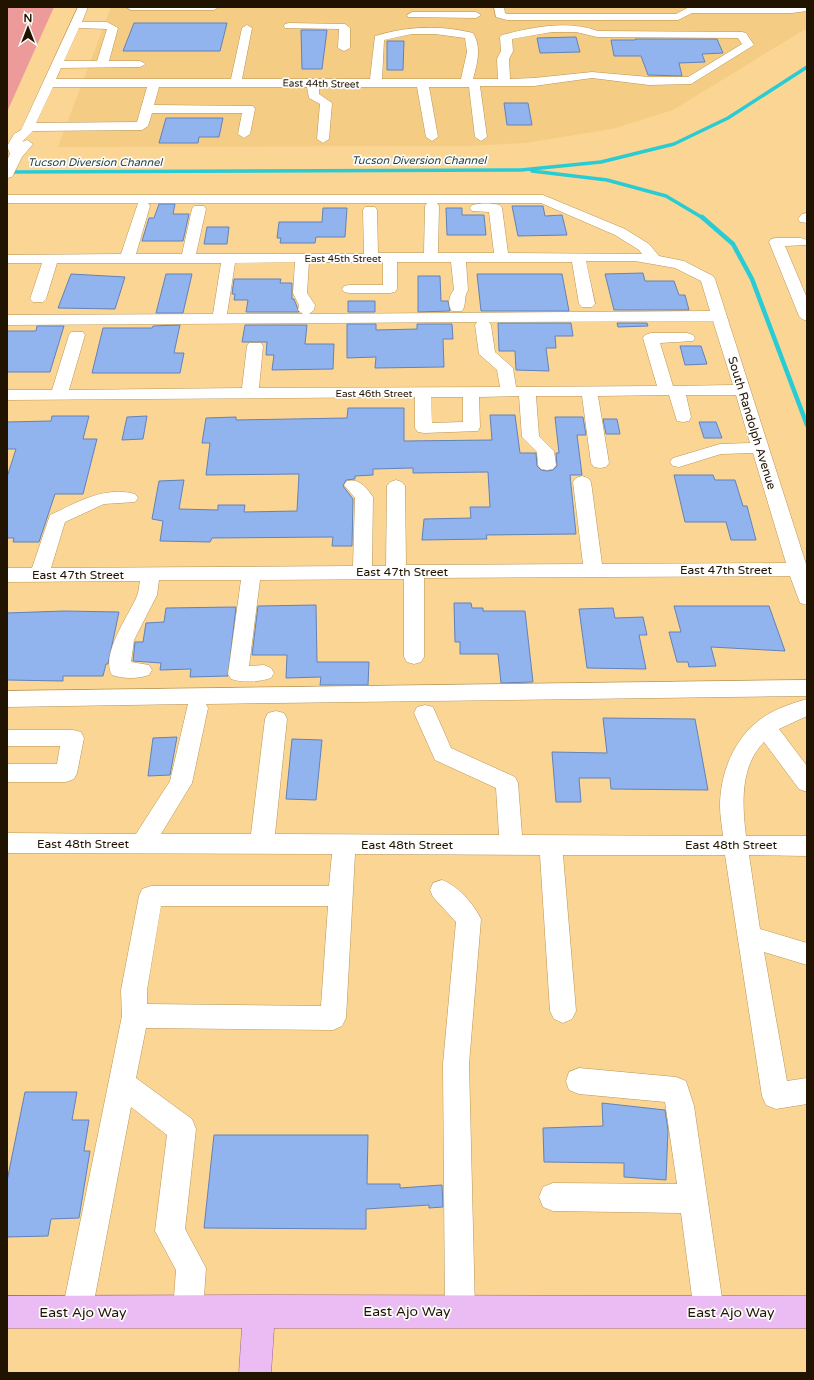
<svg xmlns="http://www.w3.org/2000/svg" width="814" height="1380" viewBox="0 0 814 1380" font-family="'Varela Round',sans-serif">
	<rect width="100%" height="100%" fill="#fbd594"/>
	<path fill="#f5cc83" d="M111,7H807V28L673,110L612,129L525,143L469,146L58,147Z"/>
	<path fill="#ec9b9a" d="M7,7H54L7,112Z"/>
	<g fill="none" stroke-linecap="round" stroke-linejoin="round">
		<path stroke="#29ccd5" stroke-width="3.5" d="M532,171L607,180L666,196L703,218
			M7,172L521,170L601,162L674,144L728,118L807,67"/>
		<path stroke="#29ccd5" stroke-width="4.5" d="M702,217L733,244L752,279L807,425"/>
	</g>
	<path fill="#91b3ee" stroke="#6282ba" d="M134,23H227L220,51H123Z
		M301,30H327L322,69H302Z
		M576,37L580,52L540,53L537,38Z
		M635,39H717L723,53L702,54L705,62L679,63L682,76L648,75L641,56H614L611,40H635Z
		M387,41H404L403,70H387Z
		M504,103H528L532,125H507Z
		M166,118H223L219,137H199L198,143H159Z
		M159,204H175L173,214H189L183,241H142L149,218H154Z
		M512,206H543L545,216L562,215L567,235L518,236Z
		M323,208H347L345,237H316L315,243H280L281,238H277L279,222H322Z
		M446,208H462V215H484L486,235H447Z
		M207,227H229L227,244H204Z
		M643,273L645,281H674L679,295H685L689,310H614L605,274Z
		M71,274L125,277L115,309L58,308Z
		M166,274H192L183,313H156Z
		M477,274H562L569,311H481Z
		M418,276H440L441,301H448L450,311L418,312Z
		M234,279H281L280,283H292V299H294L299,312H246L248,300H234L235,294H232Z
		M348,301H375V312H348Z
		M498,323H571L573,336H555L556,348H546L549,371L516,370L515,351H499Z
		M617,323H647L648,326L618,327Z
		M347,324H376V330L417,329V324H452L453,339H443L444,367L375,368L376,357L347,358Z
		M180,325L174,353H184L180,373H92L103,328H152L153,326Z
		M245,325H307L305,344H334L333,369L272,370L274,355H266L267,342H242Z
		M37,326H64L50,372H7V331H36Z
		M680,346H701L707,364L685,365Z
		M348,408H404V441L492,440L490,415H515L520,453H536L537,466L541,470L547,471L553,470L557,466L556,453H559L555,417H583L586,435H577L582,475H570L576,534L486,535L487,539L422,540L424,519L471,518L470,507H490L488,472L413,473V468L373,469V475L355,476V479L346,480L343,486L353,499L352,546H332L333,537L212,538L210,542L160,541L163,521L152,519L159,481L184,480L179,509L218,510V505H245L244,512L297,511L299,474L206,475L210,443H202L206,418L236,417V420L347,418Z
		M52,416H89L83,439H97L83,494H55L39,542H13L14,538H7V477L16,449H7V422L51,421Z
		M147,416L143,439L122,440L127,417Z
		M603,419H617L620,434H606Z
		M699,422H716L722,438H704Z
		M674,475H713L715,480H735L743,506H747L756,540H731L726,522H685Z
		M454,603H471L472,608H483V611H525L533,682L501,683L498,654H460V642H455Z
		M316,605L317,662H369L368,685H320L321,677L286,678L287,655H252L258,606Z
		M674,606H769L785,651L711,647L716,666L689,667L688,662H677L669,632H681Z
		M236,607L228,676L190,677L191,669L160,670L161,663L133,661L135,642H143L146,623L164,622L166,608Z
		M613,608L615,618L643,617L647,635H639L646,669L587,668L579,609Z
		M64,611L119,612L108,664H106L103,676H63V681L7,680V613Z
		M603,718L695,719L708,790L611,789L610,778H579L581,802H556L552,752L607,753Z
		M177,737L170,775L148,776L153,738Z
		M292,739L322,740L316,800L286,799Z
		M25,1092H77L72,1120H89L84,1151H90L79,1218L51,1219L48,1236L7,1237V1181Z
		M602,1103L665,1110L668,1130L666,1180L624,1177V1163L544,1162L543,1128L603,1126Z
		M214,1135H368L367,1184H400V1188L442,1185L443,1207L429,1208V1205L366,1209V1229L204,1228Z"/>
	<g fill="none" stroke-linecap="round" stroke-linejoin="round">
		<defs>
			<path id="minor" d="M78,7H88L82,22H107L118,28L109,61H140L146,64L140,67L61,68L56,79H231L242,28L247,25L252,28L242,79H370L375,36C407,26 441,25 473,33C482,47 477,64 473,79H498L497,59L501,51L500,37L502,35C534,27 566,20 598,31L742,32L746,33L754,45L691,84L649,85L592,78L534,86H480L487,137L481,141L475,137L469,87H429L438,137L432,141L426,137L417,87H319V94L332,103L329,139L323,143L317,139L320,104L309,98L307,87H159L154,105L253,106L255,109L250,134L244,138L238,134L242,113H152L148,126L142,130L33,131L22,142L27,140L33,144L22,157L12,177L7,178V160L10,154L7,146L14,134L21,130ZM79,28L107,29L97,61H64ZM552,32H576L597,37L738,38L742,44L688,77H649L592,72L534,78L510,79L509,59L513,51L512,39ZM412,34H435L465,38L467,52L461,79H382L384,40ZM53,87H147L137,122L36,123Z
				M126,7H219L214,10H131Z
				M494,7H504L505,13L507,14H676L689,7H807V11L792,13H692L678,20H507L496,17Z
				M412,12H476L481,15L476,18L408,17L407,15Z
				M289,23L345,24L350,28V48L344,51L338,48L339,29L285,28L284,26L285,24Z
				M7,195H543L625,229L649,244L659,256L684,261L713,276L715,279L807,567V605L800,603L790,576L424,578V657L421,662L414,664L407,662L404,657V579L260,580L249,666L264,665L271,668L274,673L271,678C259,682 243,683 231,679L228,674L241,580H159L157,595L134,640L131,662L149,665L152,670L149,675C138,679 123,679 112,675C100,655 129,615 137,596C139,591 139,585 140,581L7,582V568H32L50,515C78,502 104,486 135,494L138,498L135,502L104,504L65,522L51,568L353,566L355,498L344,485L347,481C359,478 366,487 373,497L372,566H386L387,486L390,482L396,480L402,482L405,486L406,565L583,564L573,482L576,478L582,476L588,478L591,482L602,564L786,563L753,453L721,454L679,467L673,466L670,462L673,458L720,444L750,443L736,395H686L691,417L689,421L683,422L677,421L669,395L598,396L609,463L606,467L600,468L594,467L591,463L582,396H536L539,436L554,451L556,465L553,469L547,470L541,469L538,465L537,452L522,437L519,396L479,397L480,427L478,431L424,433L418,432L415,428V397L7,400V390H52L69,335L71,332H83L85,335L69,390L242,388L247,346L249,343H261L263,346L259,388L500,387L497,370L479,354L475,325L477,322L7,325V315L213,314L221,263H57L46,299L43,302H33L30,299L42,263H7V255L121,254L138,203H7ZM148,203H427L425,206L424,253H378L377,210L375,207H365L363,210L364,254H196L206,209L204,206H194L192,209L182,254H136L150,206ZM437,203H541L615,235L639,250L642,254L508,253L502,208L500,205C491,203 481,203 472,205L470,208L472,211L489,212L494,253H438L439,206ZM586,261H635L675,268L701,281L710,311L309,314L314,310L315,305L307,293L309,262H383V285H349L344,286L342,289L344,292L349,293H390L395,292L397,289V262H451L454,290C449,295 447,305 452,311H462C467,304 463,298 468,290L466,262H572L579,304L582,307H592L595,304ZM295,262L293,293L299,305L298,310L303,314H227L235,263ZM713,321L733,385L673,386L660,343L693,341L695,338L693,335L687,333H651L645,335L643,338L657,386L516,387L513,368L495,352L491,325L489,322ZM431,397H463V422L432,423Z
				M807,213V223L800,222L798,219L802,214Z
				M776,238H801L807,240L806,245L785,246L807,298V321L802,319L799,316L769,242L771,239Z
				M807,680V696L206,704L208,708L192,783L161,834H251L265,719L268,713L276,711L284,713L287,719L275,834L499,835L496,788L435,760L414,713L417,707L425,705L433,707L451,748L515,777L518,783L522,835L723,836C722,826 720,816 720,806C720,775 733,741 757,722C771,710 790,704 807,699V716L779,729L807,766V792L799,789L764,742C740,766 742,804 746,836H807V856L749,855L760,929L807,943V965L764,952L787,1081L807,1078V1104L776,1109L766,1105L762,1096L725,855H563L576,1011L572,1019L563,1023L554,1019L550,1011L540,855L355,854L346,1018L342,1026L333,1030L146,1028L136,1078L192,1119L196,1129L185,1229L206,1268L203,1311L199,1322L188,1326L177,1322L173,1311L176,1270L155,1231L167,1135L131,1107L92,1312L88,1323L77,1327L66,1323L62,1312L122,1016L121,990L139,896L142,889L151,886H329L332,854L7,853V833L136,834L170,781L188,704L7,707V691ZM161,906H328L321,1006L147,1004V990Z
				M7,730H73L81,732L84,738L77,773L74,779L66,782H7V764H57L60,746H7Z
				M442,880C457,885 474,904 481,919L469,1064L475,1311L471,1322L460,1326L449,1322L445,1311L443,1064L456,922L433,897L430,890L433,883Z
				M579,1068L676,1077L686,1081L694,1106L724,1312L720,1323L709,1327L698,1323L694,1312L681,1213L553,1211L543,1207L539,1197L543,1187L553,1183L677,1184L665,1102L579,1094L569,1090L566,1081L569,1072Z"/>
			<path id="major" d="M259,1295L807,1296V1328H274L271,1373H239L242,1328H7V1296Z"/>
		</defs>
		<use href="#minor" stroke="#b99556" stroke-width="1"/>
		<use href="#major" stroke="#9b6499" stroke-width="1"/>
		<use href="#minor" fill="#fff" fill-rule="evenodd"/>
		<use href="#major" fill="#ebbcf4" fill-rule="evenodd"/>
	</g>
	<g text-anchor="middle" stroke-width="3.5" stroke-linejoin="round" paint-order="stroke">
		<g font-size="10" fill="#201300" stroke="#fcfcfc">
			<text transform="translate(321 83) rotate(1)" y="4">East 44th Street</text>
			<text x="343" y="262">East 45th Street</text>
			<text x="374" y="397">East 46th Street</text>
		</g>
		<g font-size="11" font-style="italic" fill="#1e3d3f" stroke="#fcfcfc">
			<text x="419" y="164">Tucson Diversion Channel</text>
			<text x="95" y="166">Tucson Diversion Channel</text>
		</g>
		<g font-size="12" fill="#201300" stroke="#fcfcfc">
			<text transform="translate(752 423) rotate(73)" y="4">South Randolph Avenue</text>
			<text x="726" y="574">East 47th Street</text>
			<text x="402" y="576">East 47th Street</text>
			<text x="78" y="579">East 47th Street</text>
			<text x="83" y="848">East 48th Street</text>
			<text x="407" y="849">East 48th Street</text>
			<text x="731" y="849">East 48th Street</text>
		</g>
		<g font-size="14" fill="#201300" stroke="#fcfcfc">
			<text x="407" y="1316">East Ajo Way</text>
			<text x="83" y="1317">East Ajo Way</text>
			<text x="731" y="1317">East Ajo Way</text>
		</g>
	</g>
	<rect width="814" height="1380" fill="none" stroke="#201300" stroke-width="16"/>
	<g transform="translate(28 28)" stroke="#fcfcfc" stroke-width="3" paint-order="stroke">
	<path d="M0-3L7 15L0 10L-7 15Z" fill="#201300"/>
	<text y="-6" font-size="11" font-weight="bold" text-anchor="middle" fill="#201300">N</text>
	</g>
</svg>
